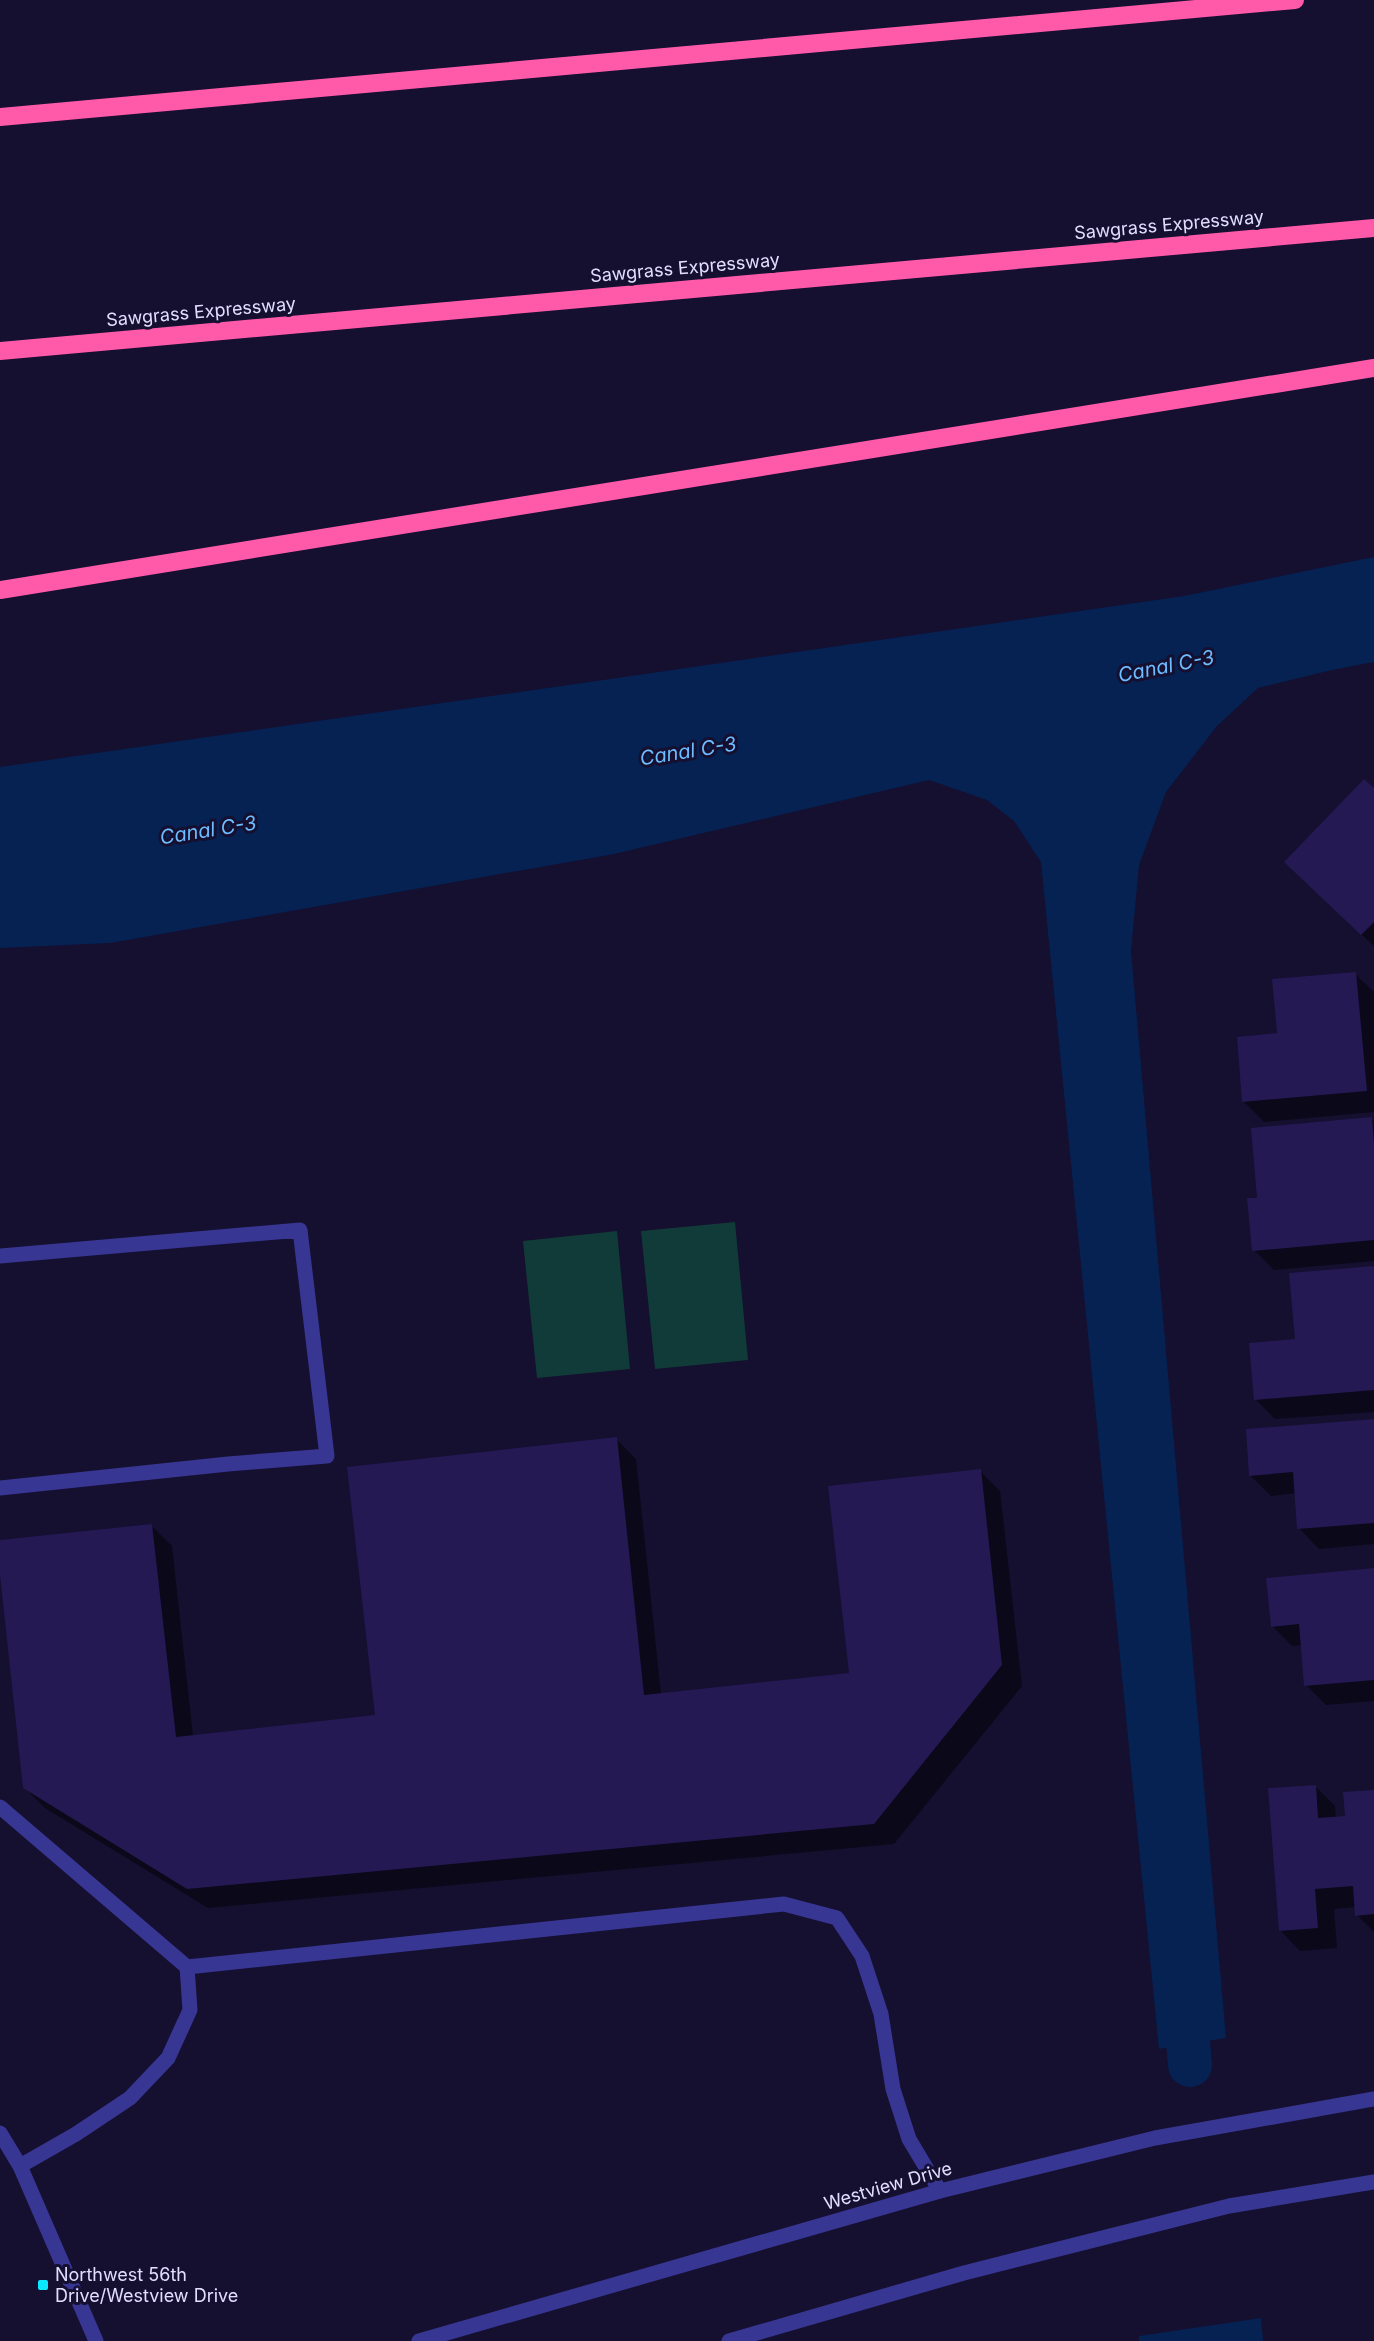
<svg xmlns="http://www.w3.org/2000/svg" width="1374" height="2341" viewBox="0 0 1374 2341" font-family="Inter,sans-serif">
	<rect width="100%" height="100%" fill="#150f30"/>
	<path fill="#113b39" d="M735,1222L748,1360L655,1369L641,1231Z
		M617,1231L630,1369L537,1378L523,1241Z"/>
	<path fill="#052253" d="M1374,557V662L1332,670L1258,688L1217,726L1166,792L1139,865L1131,951L1226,2038L1159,2049L1041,862L1014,821L987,800L929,780L614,854L110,943L0,948V767L1184,596Z
		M1261,2318L1263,2341H1139V2336Z"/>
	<path fill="#0007" d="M1374,791V946L1306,882Z
		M1355,974L1374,992V1112L1264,1122L1244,1102Z
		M1371,1119L1374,1121V1261L1274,1270L1254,1250Z
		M1374,1268V1412L1275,1419L1255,1399L1296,1340Z
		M1374,1421V1544L1319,1549L1299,1528L1296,1493L1271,1496L1251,1476Z
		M616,1439L636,1459L661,1694L850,1674L980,1471L1000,1491L1022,1686L894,1844L208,1908L45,1808L25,1788L0,1561V1542L152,1526L172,1546L193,1736L376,1716Z
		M1374,1570V1701L1326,1705L1306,1685L1302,1645L1292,1646L1272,1626Z
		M1315,1786L1335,1806L1336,1818H1346L1374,1791V1932L1357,1915L1356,1907L1334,1909L1337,1948L1300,1951L1280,1930Z"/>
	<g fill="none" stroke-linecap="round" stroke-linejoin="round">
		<path stroke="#052253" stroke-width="44" d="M1183,1984L1190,2065"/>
	</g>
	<path fill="#241953" d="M1364,779L1374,788V922L1361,935L1284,862Z
		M1356,972L1367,1091L1242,1102L1237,1037L1277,1033L1272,979Z
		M1372,1117L1374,1144V1240L1252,1251L1247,1198H1257L1251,1128Z
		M1374,1266V1390L1254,1400L1249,1343L1295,1339L1289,1273Z
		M1374,1419V1523L1297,1529L1293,1472L1249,1476L1246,1429Z
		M617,1437L644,1695L849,1673L828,1486L981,1469L1002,1665L874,1824L187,1889L23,1788L0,1575V1540L152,1524L176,1737L375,1715L347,1467Z
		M1374,1568V1680L1304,1686L1299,1624L1271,1627L1266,1578Z
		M1316,1785L1318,1818L1345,1816L1343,1792L1374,1790V1914L1355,1916L1353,1886L1315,1889L1318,1928L1279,1931L1268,1788Z"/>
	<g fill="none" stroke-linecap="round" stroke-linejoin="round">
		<path stroke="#383693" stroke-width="15" d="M0,1256L300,1230L327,1456L228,1464L0,1488
			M0,1807L187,1967L190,2010L168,2058L130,2098L76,2134L20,2166
			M187,1967L784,1904L837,1918L862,1956L881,2014L893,2089L909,2139L940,2191"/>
		<path stroke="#383693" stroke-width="15" d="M0,2133L20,2166L96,2341"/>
		<path stroke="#383693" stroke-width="15" d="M419,2341L940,2191L1155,2138L1374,2099
			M729,2341L964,2273L1229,2206L1374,2182"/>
		<path stroke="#ff59aa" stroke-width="18" d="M0,117L1295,0
			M0,351L1374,228
			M0,590L1374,368"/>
	</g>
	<rect fill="#0ae8ff" stroke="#150f30" stroke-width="2" x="37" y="2279" width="12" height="12" rx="3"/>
	<g text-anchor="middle" stroke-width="6" stroke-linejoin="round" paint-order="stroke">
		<g font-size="18" fill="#e1deff" stroke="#150f30">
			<text transform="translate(1169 225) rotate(-5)" y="6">Sawgrass Expressway</text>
			<text transform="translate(685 268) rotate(-5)" y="6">Sawgrass Expressway</text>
			<text transform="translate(201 312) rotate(-5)" y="6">Sawgrass Expressway</text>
			<text transform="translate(888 2186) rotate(-16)" y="6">Westview Drive</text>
		</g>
		<g font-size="18" fill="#e1deff" stroke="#150f30" text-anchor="start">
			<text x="55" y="2281">Northwest 56th<tspan x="55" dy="21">Drive/Westview Drive</tspan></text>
		</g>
		<g font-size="20" font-style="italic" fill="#6cbcff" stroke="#150f30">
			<text transform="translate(1166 666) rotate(-11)" y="7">Canal C-3</text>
			<text transform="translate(688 751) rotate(-9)" y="7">Canal C-3</text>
			<text transform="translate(208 830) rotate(-9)" y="7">Canal C-3</text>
		</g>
	</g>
</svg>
